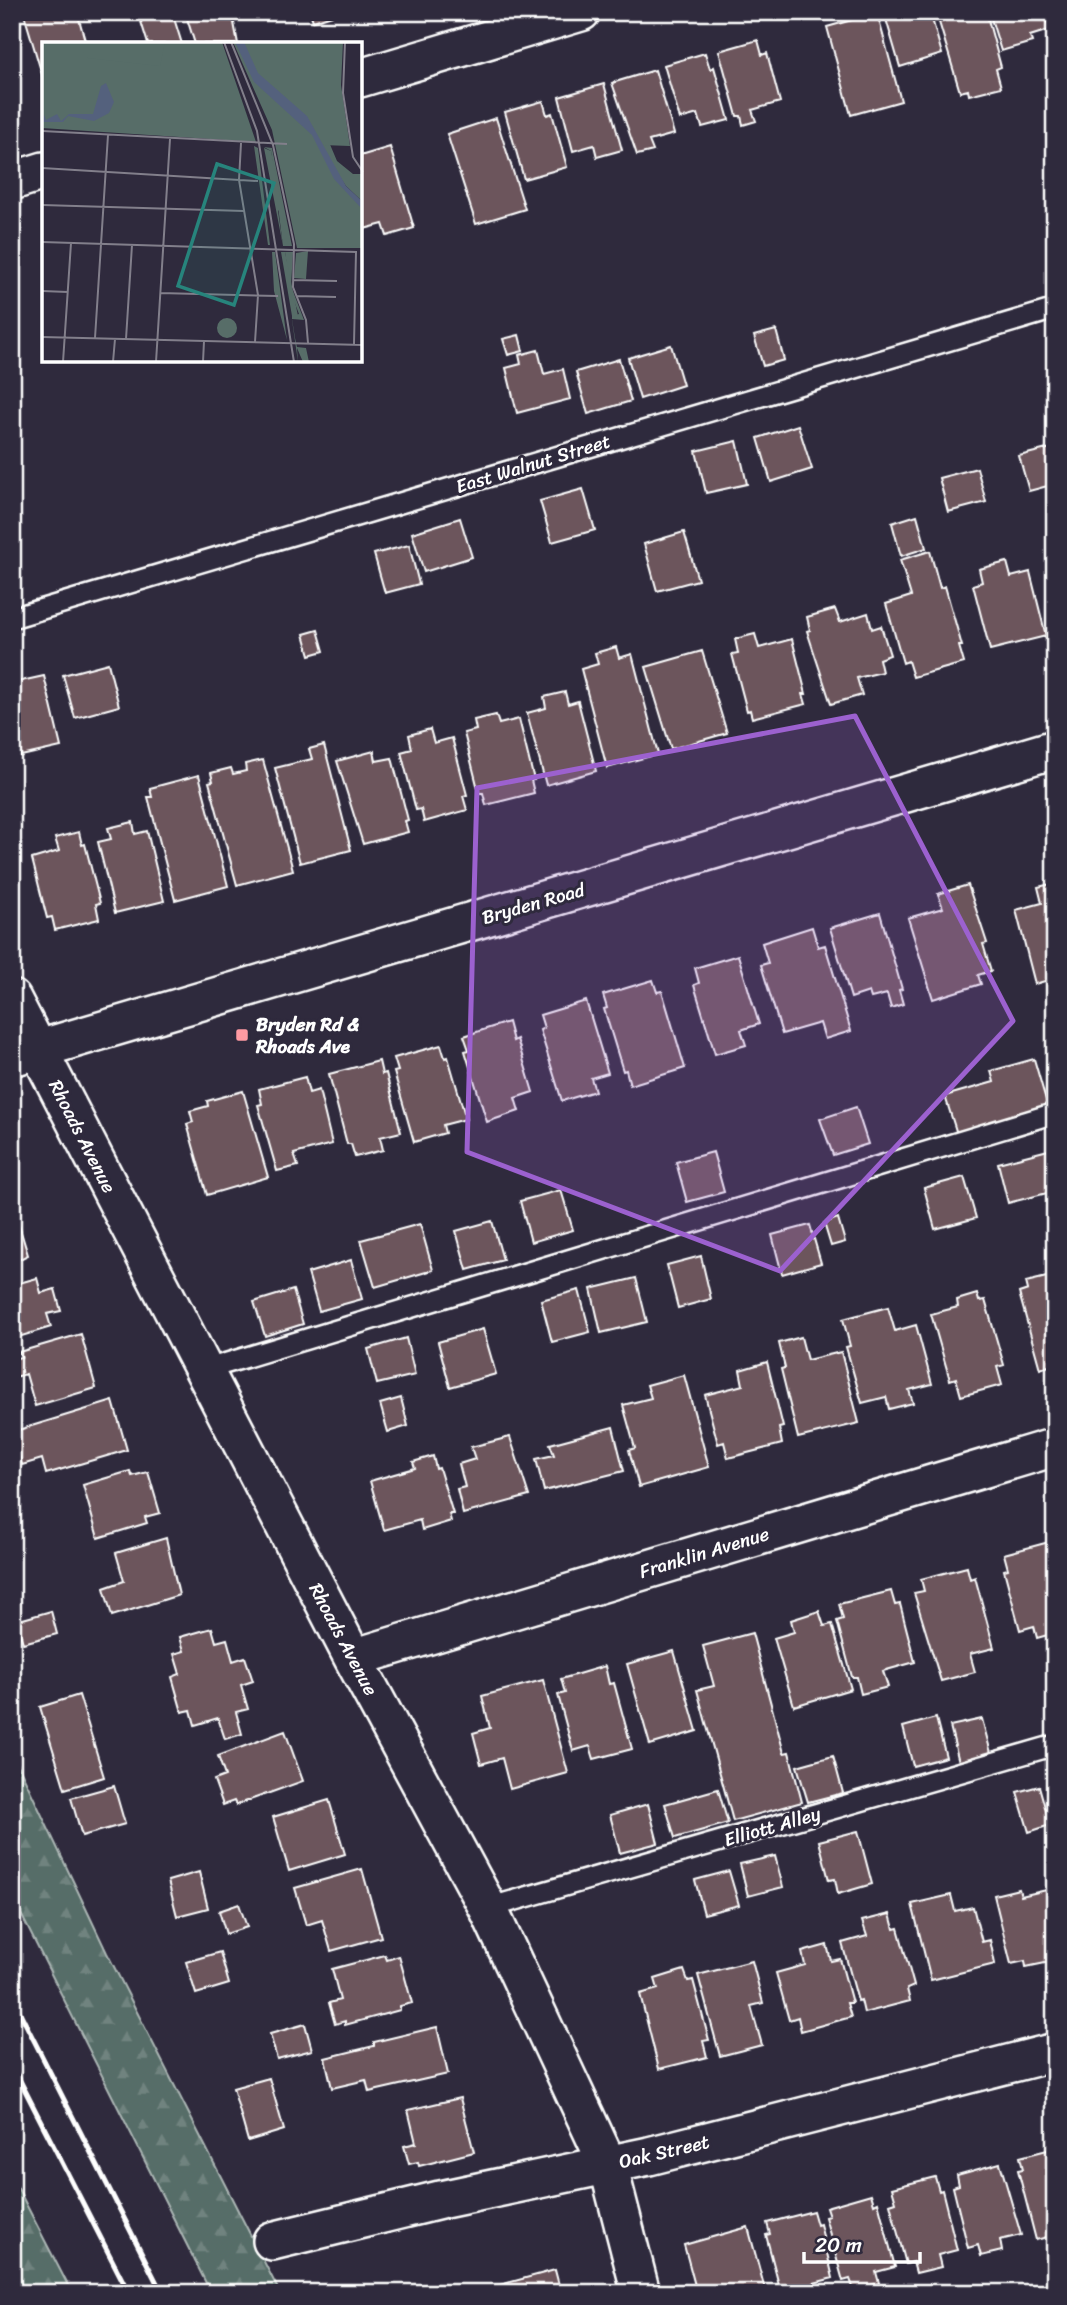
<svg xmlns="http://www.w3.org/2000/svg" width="1067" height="2305" viewBox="0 0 1067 2305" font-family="Sriracha,sans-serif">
	<defs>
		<pattern id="forest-firs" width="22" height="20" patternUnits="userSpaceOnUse" patternTransform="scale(1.75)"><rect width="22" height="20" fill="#576d68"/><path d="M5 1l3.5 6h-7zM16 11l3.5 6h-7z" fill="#70837f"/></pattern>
	</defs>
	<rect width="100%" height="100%" fill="#2f2a3d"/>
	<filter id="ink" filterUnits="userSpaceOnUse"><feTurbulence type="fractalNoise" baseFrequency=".0143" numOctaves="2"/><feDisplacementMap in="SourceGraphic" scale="14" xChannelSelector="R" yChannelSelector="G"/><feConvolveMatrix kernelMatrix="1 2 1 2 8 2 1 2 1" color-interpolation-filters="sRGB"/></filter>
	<g filter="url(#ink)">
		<path fill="url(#forest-firs)" stroke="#abb6b4" stroke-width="2" d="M12,1752L107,1953L280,2293H211L12,1896Z
			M12,2177L72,2293H12Z"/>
		<path fill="#6c555c" stroke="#fff" stroke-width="2" d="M30,12H77L86,44H44V81L24,14Z
			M138,12H172L182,44H148Z
			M185,12H232L238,44H195Z
			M310,12H342L313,21Z
			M887,12H930L942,54L900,67L886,19L889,18Z
			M940,12H986L1001,67L996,69L1001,87L969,95L968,90L960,92L939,22L942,21Z
			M989,12H1044L1049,30L1030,36L1032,42L1001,51Z
			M877,13L901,101L851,115L827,27Z
			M758,40L762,55L767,53L780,102L752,110L756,121L743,125L741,116H737L719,51Z
			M705,53L710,69L714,67L729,120L702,127L698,114L680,119L664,65Z
			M655,70L674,134L649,141L653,151L637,155L612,83Z
			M604,84L622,150L597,157L594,145L573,151L559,97Z
			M543,101L547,115L552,113L567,167L524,179L505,112Z
			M496,118L525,209L476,224L447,134Z
			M390,147L414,228L387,236L383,224L364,229L360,219V156Z
			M776,330L784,360L763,366L754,336Z
			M519,335L523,351L508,355L503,339Z
			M671,345L683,385L640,399L628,358Z
			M538,350L544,374L563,369L570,399L517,413L506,368L521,364L519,355Z
			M619,359L631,401L588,414L576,372Z
			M798,425L812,469L771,482L758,438Z
			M737,441L747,484L706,493L696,451Z
			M1055,447V484L1029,491L1019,456Z
			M977,468L986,502L948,512L939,478Z
			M583,489L595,530L552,542L540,501Z
			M917,515L926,548L901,556L892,523Z
			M460,518L472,557L424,572L412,533Z
			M684,532L698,580L657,591L644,544Z
			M409,545L419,584L385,593L374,554Z
			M930,551L940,588L945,586L962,646H959L964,663L913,677L908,661L903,663L886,604L911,596L900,560Z
			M1007,562L1011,577L1030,572L1046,636L990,650L973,585L982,582L979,569Z
			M835,609L840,622L868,613L872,629L881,626L890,655L879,659L882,672L857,678L862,695L831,704L807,631L810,630L807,617Z
			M318,630L324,651L310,655L304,634Z
			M755,634L759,648L792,639L806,694H803L806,704L752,718L750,710L747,711L732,654L738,653L735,639Z
			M616,647L619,658L632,654L658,754L607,768L581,669L598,664L595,653Z
			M702,651L727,733L671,749L646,667Z
			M108,663L119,706L75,718L63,675Z
			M44,676L61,747L21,756L12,718V683Z
			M565,692L568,704L578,701L596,771L546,785L527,713L546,708L544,697Z
			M496,715L499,724L519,719L534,780H531L534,793L486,805L483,793H479L464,733L476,730L474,720Z
			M430,729L434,743L452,738L467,795L463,796L467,810L424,822L421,809L416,810L401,752L412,749L409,735Z
			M324,745L351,850L300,863L275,768L312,759L309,749Z
			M374,751L376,761L392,758L408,820L405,821L408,832L363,844L337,761Z
			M263,760L293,870L237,885L209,782L213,781L211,773L231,768L233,774L246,771L245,764Z
			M199,775L228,886L175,900L148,797H152L150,788Z
			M133,822L135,834L147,831L164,901L115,913L98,842L111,839L108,828Z
			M79,832L82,845L85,844L100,903L96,904L99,919L55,930L52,917L47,918L32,859L59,851L55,838Z
			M1055,883V978L1035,984L1016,910L1042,903L1038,887Z
			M968,885L987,943L983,944L991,971L978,975L981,984L933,999L908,918L943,908L938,894Z
			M880,913L902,989L899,990L903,1004L891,1008L887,994L871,998L869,992L851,998L830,928Z
			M812,927L818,947L825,945L851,1031L825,1039L820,1023L782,1034L761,965L768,963L762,943Z
			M738,955L759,1024L741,1030L746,1045L715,1054L694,985L699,983L695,968Z
			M653,980L657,992L662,991L685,1068L630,1085L626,1070L623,1071L604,1009L607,1008L603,995Z
			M586,1001L608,1073L591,1078L595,1091L562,1101L540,1030L544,1028L540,1015Z
			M508,1022L513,1041L517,1039L533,1092L515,1098L519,1111L487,1122L465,1051L469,1050L464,1036Z
			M441,1045L445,1058L448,1057L466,1119L443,1125L445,1133L414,1142L394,1072L398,1071L394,1058Z
			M1034,1059L1048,1107L957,1134L945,1096L994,1082L991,1071Z
			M379,1061L382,1074L386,1073L401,1132L380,1137L383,1150L355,1157L351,1144H347L329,1074Z
			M305,1077L309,1093L319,1090L332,1144L294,1154L298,1166L277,1171L258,1105L262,1104L259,1089Z
			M243,1091L268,1177L207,1195L187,1124L193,1122L190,1111L208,1106L207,1101Z
			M856,1107L868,1144L833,1155L820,1119Z
			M1052,1149L1055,1191L1008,1203L998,1163Z
			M713,1152L724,1192L687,1202L676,1162Z
			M964,1177L976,1218L935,1229L924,1188Z
			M561,1190L573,1230L531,1242L520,1201Z
			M15,1212L28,1255L12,1263V1213Z
			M838,1218L845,1242L831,1246L824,1223Z
			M492,1221L503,1260L467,1270L456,1231Z
			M420,1224L433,1270L375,1287L361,1240Z
			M810,1225L821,1263L782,1274L772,1235Z
			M701,1256L711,1299L678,1308L667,1265Z
			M351,1260L362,1299L319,1311L308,1273Z
			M1051,1276L1055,1285V1364L1040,1369L1019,1293L1028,1290L1026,1282Z
			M37,1278L41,1293L55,1289L61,1311L47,1314L51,1327L12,1339V1285Z
			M636,1278L647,1322L601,1333L591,1289Z
			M293,1290L303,1324L265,1336L254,1302Z
			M579,1290L590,1332L552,1342L541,1300Z
			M977,1294L979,1301L985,1300L1004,1365L997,1367L1002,1385L961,1396L956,1378L950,1380L931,1314L958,1307L957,1300Z
			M888,1307L895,1331L916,1325L932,1384L909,1390L913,1403L889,1409L886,1397L862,1403L846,1347L850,1346L843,1319Z
			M483,1329L496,1374L450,1387L438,1342Z
			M81,1334L96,1388L35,1406L26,1374L15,1377L12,1359L21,1357L19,1352Z
			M801,1337L807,1360L841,1352L859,1423L798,1438L781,1369L785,1368L779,1343Z
			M406,1338L415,1375L377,1384L368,1349Z
			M767,1362L783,1427L779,1428L782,1444L728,1458L724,1442L718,1444L705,1395L743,1385L740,1370Z
			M684,1375L709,1467L639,1487L629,1450L635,1448L623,1405L651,1398L647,1385Z
			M401,1398L408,1426L388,1432L380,1404Z
			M113,1401L127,1450L46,1474L42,1459L22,1465L12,1432Z
			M613,1427L624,1471L544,1491L536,1459L554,1455L550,1444Z
			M510,1437L529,1496L463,1514L457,1489L465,1487L459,1464L475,1459L471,1447Z
			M433,1456L436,1469L439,1468L453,1514H449L451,1521L422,1530L420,1520L384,1530L370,1481L415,1468L413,1462Z
			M130,1471L132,1476L148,1472L160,1513L145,1517L147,1523L98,1538L83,1485Z
			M166,1538L179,1595L112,1616L104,1588L124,1581L116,1553Z
			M1049,1542L1055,1563V1633L1037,1638L1034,1626L1020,1630L1004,1570L1008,1569L1004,1554Z
			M967,1567L970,1579L975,1577L994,1648L970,1654L975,1672L941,1681L914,1593L924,1591L921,1579Z
			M891,1591L895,1605L900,1604L915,1662L883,1671L888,1687L861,1694L857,1677H852L837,1621L843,1619L839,1604Z
			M51,1611L57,1634L23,1643L16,1621Z
			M819,1611L824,1626L832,1624L851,1689L794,1706L774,1638L794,1632L791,1620Z
			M212,1628L216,1642L227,1639L233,1661L245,1657L253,1681L241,1685L248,1709L236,1712L242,1734L225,1739L218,1718L195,1725L191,1710L182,1712L172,1677L180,1674L174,1654L184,1651L180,1637Z
			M752,1633L784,1753L789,1752L802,1802L733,1821L697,1690L714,1686L703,1646Z
			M674,1651L697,1731L650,1745L627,1664Z
			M605,1666L609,1684L614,1683L632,1749L594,1759L590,1746L573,1751L558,1695L565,1693L561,1679Z
			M543,1680L568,1773L510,1789L502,1758L481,1764L473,1733L490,1728L482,1696Z
			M79,1695L104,1777L65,1789L40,1707Z
			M936,1718L946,1757L913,1766L903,1727Z
			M982,1719L991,1753L959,1762L950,1726Z
			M285,1731L303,1781L236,1805L234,1801L223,1805L214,1780L225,1776L218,1756Z
			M833,1756L843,1793L808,1802L797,1766Z
			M114,1786L125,1824L82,1836L71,1798Z
			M1039,1786L1050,1825L1029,1832L1017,1792Z
			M718,1789L728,1823L675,1838L665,1804Z
			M329,1800L345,1854L289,1871L273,1817Z
			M648,1804L658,1843L620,1853L610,1815Z
			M858,1831L872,1884L838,1894L835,1879L829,1880L819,1841Z
			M775,1856L783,1887L748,1896L740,1864Z
			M362,1869L381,1937L331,1951L322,1920L306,1925L295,1888Z
			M729,1871L739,1905L704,1914L695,1880Z
			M199,1872L208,1908L177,1916L168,1881Z
			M1055,1888V1961L1026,1967L1025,1961L1011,1964L994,1895L1019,1889L1021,1896Z
			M951,1895L955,1911L973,1907L982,1942L990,1940L995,1964L931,1980L912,1904Z
			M239,1904L247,1927L226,1934L219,1911Z
			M890,1914L894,1929L898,1928L914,1986L907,1989L910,2001L864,2013L861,2000L858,2001L842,1943L867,1936L862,1921Z
			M827,1945L831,1961L840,1959L852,2003H847L851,2017L801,2031L798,2017L789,2020L776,1973L805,1965L802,1952Z
			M220,1952L229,1984L196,1994L186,1962Z
			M385,1955L387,1960L399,1956L412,2003L400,2006V2010L345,2025V2021L335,2024L329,2003L340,2000L332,1969Z
			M752,1961L763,2003L751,2006L762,2045L720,2056L698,1975Z
			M684,1970L688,1981L693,1980L709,2040L703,2041L707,2057L659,2069L640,1994L658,1989L655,1979Z
			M305,2024L312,2050L277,2059L270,2034Z
			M437,2027L448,2074L369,2092L366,2080L332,2088L325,2058L374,2046V2042Z
			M269,2078L284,2130L248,2141L233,2088Z
			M460,2098L474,2152L419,2166L418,2162L409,2164L404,2146L416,2143L408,2110Z
			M1055,2148V2235L1036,2240L1018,2170L1023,2169L1020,2157Z
			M1000,2163L1021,2235L1000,2240L1002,2251L981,2256L978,2245L968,2248L953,2187L959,2185L957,2175Z
			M935,2177L939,2191L942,2190L957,2250L938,2255L941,2267L916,2273L913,2262L906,2264L890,2204L896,2202L892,2188Z
			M871,2194L874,2204L878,2202L895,2267L876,2272L879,2283L854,2290L850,2279L843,2281L825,2217L829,2216L826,2207Z
			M813,2211L817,2225L820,2224L833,2278L814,2283L817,2293H781L766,2235L770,2234L767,2223Z
			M748,2227L766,2293H697L684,2245Z
			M555,2270L561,2293H471Z"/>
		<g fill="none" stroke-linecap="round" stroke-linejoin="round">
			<defs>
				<path id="lane" d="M12,618L1055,309
					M204,1370L1055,1113
					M488,1908L1055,1745"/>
				<path id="street" d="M360,78L581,12
					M12,181L44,171
					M12,999L353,1658L488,1908L608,2165L641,2293
					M12,1057L1055,749
					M353,1658L1055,1447
					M272,2241L440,2200L649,2156L1055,2052"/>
			</defs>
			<use href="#lane" stroke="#fff" stroke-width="24"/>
			<use href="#street" stroke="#fff" stroke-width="42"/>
			<use href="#lane" stroke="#2f2a3d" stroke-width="19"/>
			<use href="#street" stroke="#2f2a3d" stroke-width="37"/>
			<path stroke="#fff" stroke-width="5" d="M12,1997L162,2293
				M12,2065L129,2293"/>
		</g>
	</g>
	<path fill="#9c61cf" fill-opacity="0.2" stroke="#9c61cf" stroke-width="5" stroke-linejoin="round" d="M855,716L1013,1021L780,1271L467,1152L477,788Z"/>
	<rect fill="#ff9aa2" stroke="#2f2a3d" stroke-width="2.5" x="235" y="1028" width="14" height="14" rx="3.5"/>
	<g text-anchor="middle" stroke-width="6" stroke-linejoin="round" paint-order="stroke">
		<g font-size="19" fill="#fff" stroke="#2f2a3d">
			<text transform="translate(533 463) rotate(-17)" y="7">East Walnut Street</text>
			<text transform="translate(533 903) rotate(-16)" y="7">Bryden Road</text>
			<text transform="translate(83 1136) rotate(63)" y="7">Rhoads Avenue</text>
			<text transform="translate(704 1552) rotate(-17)" y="7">Franklin Avenue</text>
			<text transform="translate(344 1639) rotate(62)" y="7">Rhoads Avenue</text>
			<text transform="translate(772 1826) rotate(-16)" y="7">Elliott Alley</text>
			<text transform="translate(664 2151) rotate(-13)" y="7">Oak Street</text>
		</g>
		<g font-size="19" font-weight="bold" fill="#fff" stroke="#2f2a3d" text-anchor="start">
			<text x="256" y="1031">Bryden Rd &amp;<tspan x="256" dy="22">Rhoads Ave</tspan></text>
		</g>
	</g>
	<g transform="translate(42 42)">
		<rect width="320" height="320" fill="#2f2a3d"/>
		<path d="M222,105L230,106L250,204H241L229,109ZM266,209L264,237L252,236L254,211ZM243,210H251L249,244L262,278L250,277L253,296L255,305L264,306L267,320H261L255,306L256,320L250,278V274L257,272L249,251ZM175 286a10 10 0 1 1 20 0a10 10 0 1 1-20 0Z" fill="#576d68"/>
		<path d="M208,0L284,93L295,119L311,132H320V159L304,144ZM212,104L216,106L228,203H226ZM222,106L229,109L240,165L236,169L241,204ZM230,210H233L245,298L232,249ZM239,210H243L256,274H250Z" fill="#576d68"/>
		<path d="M0,0H180L214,100L0,86ZM191,0H301L299,43L308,104L280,103L301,143L320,162V206H255L230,88Z" fill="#576d68"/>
		<path d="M33,0H123L118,24L46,16Z" fill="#576d68"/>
		<path d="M193,0H202L216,31L265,74L304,144L320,159V167L292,137L270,93L212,40ZM64,41L72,60L67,71L52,79L26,74L21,80H0L2,73L4,78L15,72L19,79L27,72H51L59,44Z" fill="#54617d"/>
		<path fill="none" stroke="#827f8b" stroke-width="2" d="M182,0L215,89L252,320M189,0L231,103L252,202L251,245L264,278L266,301M303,0L301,51L311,115L321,130M0,89L245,102M199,101L197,138L216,253L213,300M0,126L216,139M0,163L202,169M0,200L314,210L312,302M251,238L295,239M0,249L26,250M118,251L236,254M254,254L294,255M0,295L321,303M53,296L66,93M84,297L90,203M21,320L29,201M71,320L73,297M114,320L128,97M161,320L162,299"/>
		<path fill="#27847c" fill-opacity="0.15" stroke="#27847c" stroke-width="3.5" d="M175,122L232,141L192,263L136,244Z"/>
		<rect width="320" height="320" fill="none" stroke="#fff" stroke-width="3.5"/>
	</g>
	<rect width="1067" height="2305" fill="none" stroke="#2f2a3d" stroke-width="42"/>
	<rect x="21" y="21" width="1025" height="2263" fill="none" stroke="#fff" stroke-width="2.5" filter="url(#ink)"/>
	<path d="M804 2252v10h116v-10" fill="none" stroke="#ffffff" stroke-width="3.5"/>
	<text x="815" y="2252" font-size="21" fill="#ffffff" stroke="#2f2a3d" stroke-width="5" paint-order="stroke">20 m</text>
</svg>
